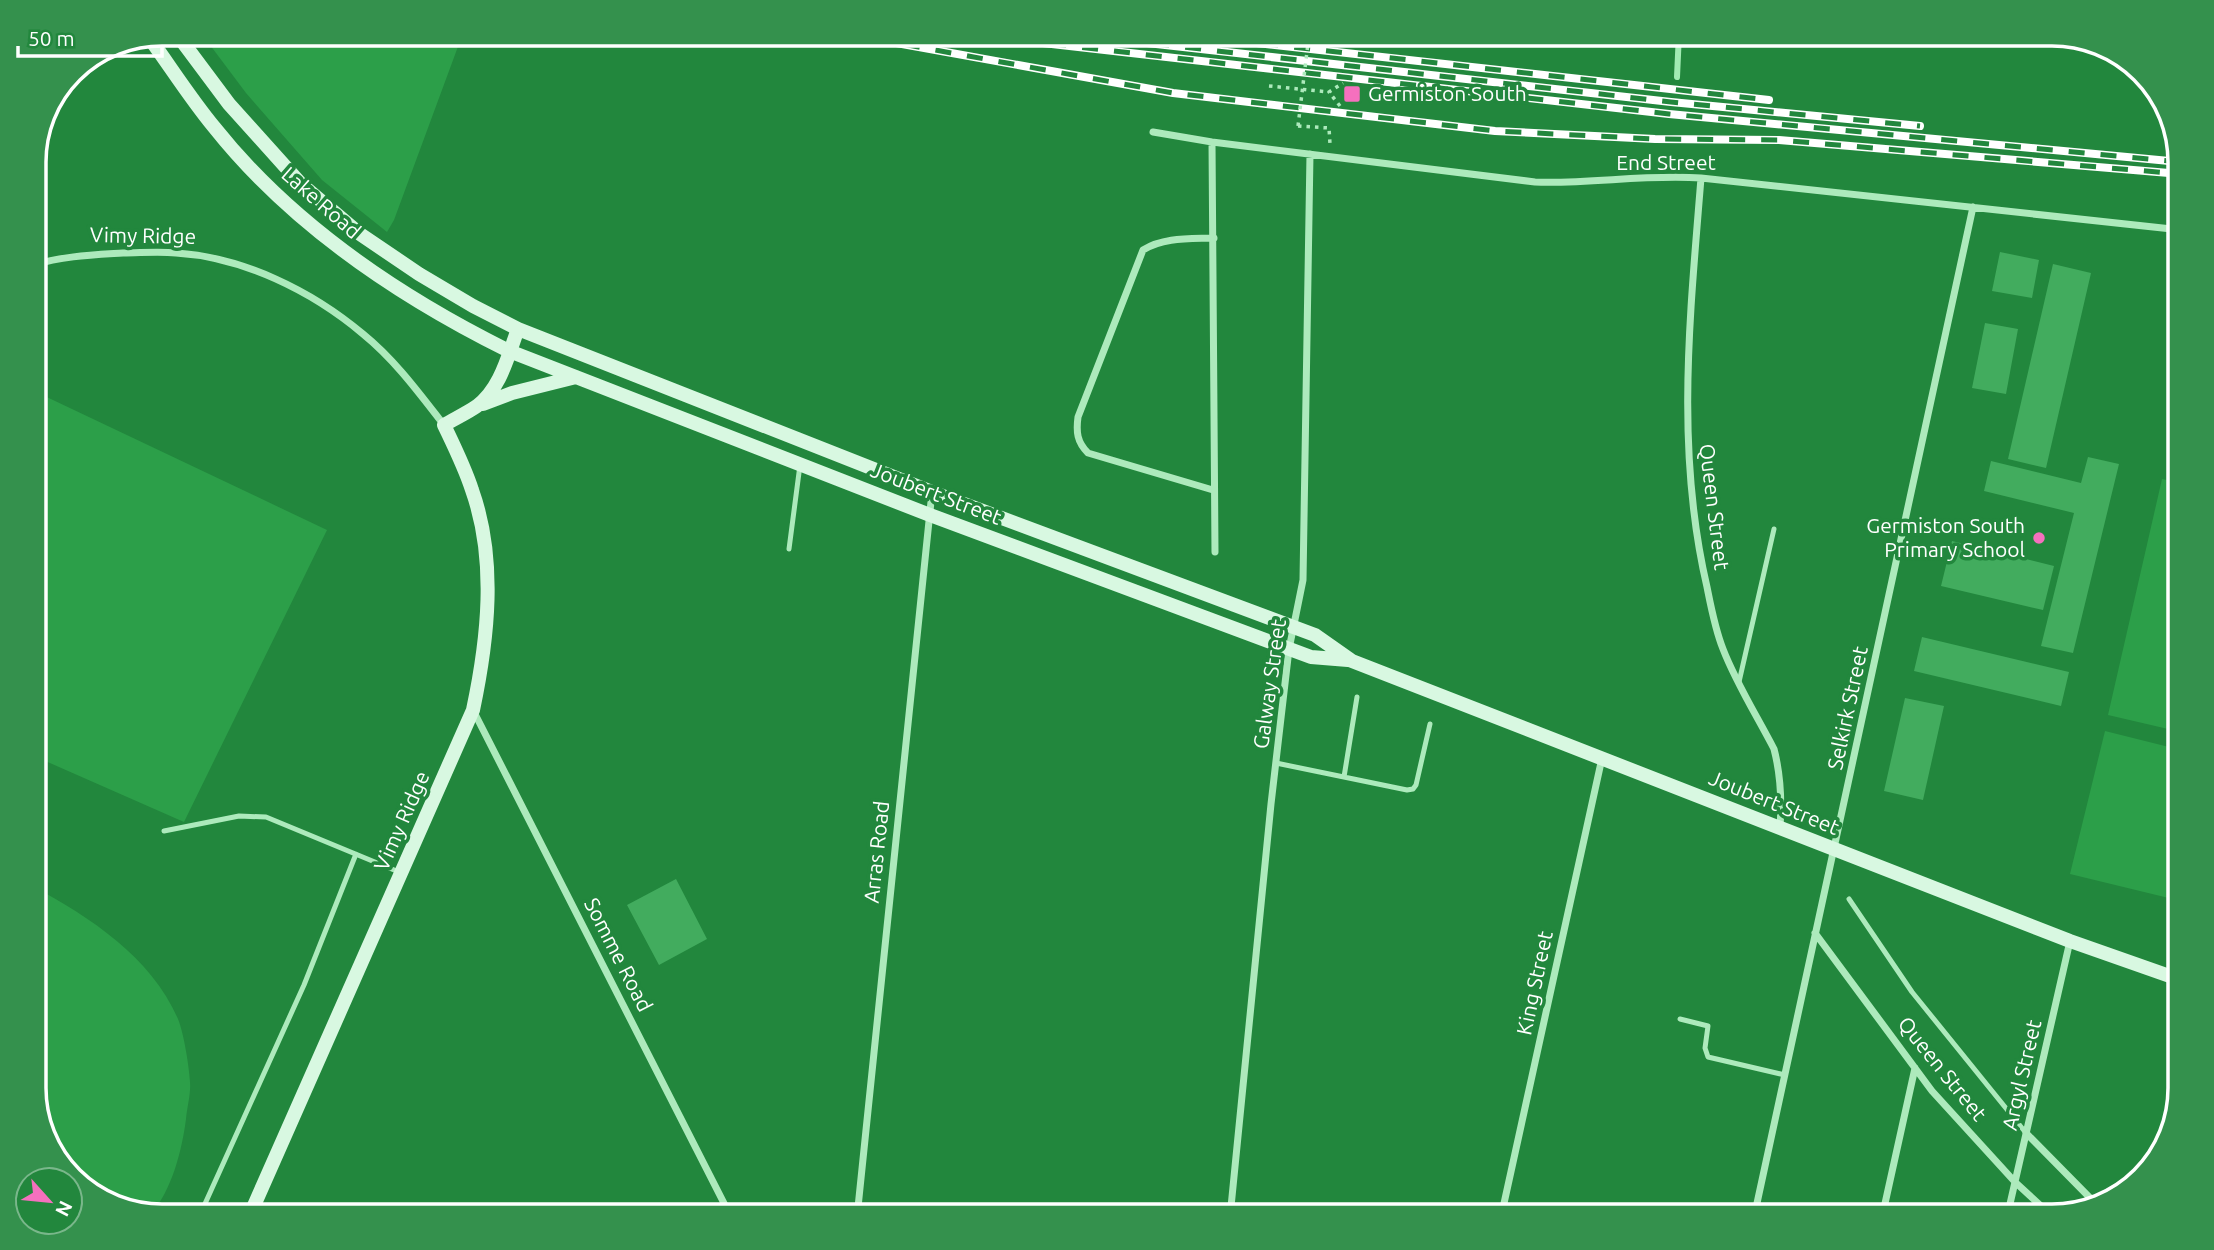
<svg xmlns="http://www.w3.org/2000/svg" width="2214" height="1250" viewBox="0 0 2214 1250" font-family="Ubuntu,sans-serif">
	<rect width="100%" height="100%" fill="#22873d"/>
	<path fill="#2c9f49" d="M201,33H463L394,220L387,232L322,180L246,93Z
		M34,391L327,530L184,822L34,756Z
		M2162,479L2181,483V732L2108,715Z
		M2105,731L2181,750V901L2070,874Z
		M34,887C90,917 152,958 178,1019C184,1034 189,1066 190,1082C191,1094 187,1107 186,1119C182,1150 172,1190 151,1214L98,1200L51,1153L34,1097Z"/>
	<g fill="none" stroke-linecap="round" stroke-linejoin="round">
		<path stroke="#a1ebb3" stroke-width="6" d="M1677,77L1679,33"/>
	</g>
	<path fill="#42ac5e" d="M2000,252L2039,260L2032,298L1992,291Z
		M2053,264L2091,273L2046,468L2008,459Z
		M1985,323L2018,329L2006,394L1972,388Z
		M2088,457L2119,464L2073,653L2041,646L2074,513L1984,491L1991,461L2081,483Z
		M1952,541L2054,566L2043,610L1941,586Z
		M1922,637L2069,672L2061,706L1914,671Z
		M1905,698L1944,706L1923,800L1884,791Z
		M676,879L707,939L659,965L627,905Z"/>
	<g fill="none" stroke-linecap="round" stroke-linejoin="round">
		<path stroke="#adeabc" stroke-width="3.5" stroke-dasharray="3.5 5" stroke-linecap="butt" d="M1290,33L1350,38L1354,33
			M1269,86L1329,92
			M1340,106L1329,92L1343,83
			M1298,126L1329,128L1330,144"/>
		<path stroke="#adeabc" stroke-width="5" d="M789,549L800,465
			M1739,682L1774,529
			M1276,763L1407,790L1413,789L1416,785L1430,724
			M1344,777L1357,697
			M164,831L239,816L266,817L399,872
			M1849,899L1912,992L2026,1133
			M1680,1019L1708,1026L1705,1048L1708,1057L1785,1075
			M199,1217L304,985L356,854"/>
		<path stroke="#adeabc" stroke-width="7" d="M1153,132L1212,142L1535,182C1591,184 1646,174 1701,178L2181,230
			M1212,142L1215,552
			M1701,178C1690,316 1675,450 1707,587C1711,607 1715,629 1723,649C1736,683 1757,716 1774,749C1781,776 1782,799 1780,827
			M34,265C63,256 92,255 123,253C140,253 158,251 176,253C243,257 312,291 363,334C395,360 419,393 444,425
			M1213,490L1088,453C1077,442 1076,432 1078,417L1143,250C1164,237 1190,239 1214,238
			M474,712L731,1217
			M1815,933L1932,1091L2015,1182L2053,1217
			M2026,1133L2097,1205
			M857,1217L932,492
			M1230,1217L1271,804L1289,649L1303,580L1310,154
			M1501,1217L1602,758
			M1754,1217L1973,207
			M1882,1217L1915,1068
			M2007,1217L2070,941"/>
		<path stroke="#d8f8e1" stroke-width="14" d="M176,33L229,104L300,183L360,234L419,274L473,306L518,329L932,492L1315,635L1352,661L2070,941L2181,980
			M148,36C170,66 190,98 214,127C292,225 398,296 509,351L930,515L1311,657L1348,660
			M483,404L512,393L576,377
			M249,1217L473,710C488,639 497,560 472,490C465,468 454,446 444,425C454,419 467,413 477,406C501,388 508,355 518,329"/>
		<defs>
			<path id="rail" d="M841,33L1173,93L1495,131L1655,139L1779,140L2181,174
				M955,33L1669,114L2180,162
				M1058,33L1671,102L1920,126
				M1167,33L1769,100"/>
		</defs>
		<use href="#rail" stroke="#fff" stroke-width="8"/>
		<use href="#rail" stroke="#22873d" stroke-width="5" stroke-dasharray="16" stroke-linecap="butt"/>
		<path stroke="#adeabc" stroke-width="3.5" stroke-dasharray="3.5 5" stroke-linecap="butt" d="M1298,126L1309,35"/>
	</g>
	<g fill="#f570be" stroke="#22873d" stroke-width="2.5">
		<rect x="1343" y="85" width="18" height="18" rx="3.5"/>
		<circle cx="2039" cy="538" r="7"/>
	</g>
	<g text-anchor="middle" stroke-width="7" stroke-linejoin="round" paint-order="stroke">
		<g font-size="21" fill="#fff" stroke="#22873d" text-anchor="start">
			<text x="1368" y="101">Germiston South</text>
			<text x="2025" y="533" text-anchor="end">Germiston South<tspan x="2025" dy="24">Primary School</tspan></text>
		</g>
		<g font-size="21" fill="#fff" stroke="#22873d">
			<text x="1666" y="170">End Street</text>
			<text transform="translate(321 203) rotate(41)" y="7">Lake Road</text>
			<text transform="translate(143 236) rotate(1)" y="7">Vimy Ridge</text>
			<text transform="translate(936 494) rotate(21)" y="7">Joubert Street</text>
			<text transform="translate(1714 507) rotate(83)" y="7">Queen Street</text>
			<text transform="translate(1270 684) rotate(-82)" y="7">Galway Street</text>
			<text transform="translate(1848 708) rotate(-78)" y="7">Selkirk Street</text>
			<text transform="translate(1774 803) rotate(22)" y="7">Joubert Street</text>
			<text transform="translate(402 821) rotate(-66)" y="7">Vimy Ridge</text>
			<text transform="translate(877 852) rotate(-84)" y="7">Arras Road</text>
			<text transform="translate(618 955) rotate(63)" y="7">Somme Road</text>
			<text transform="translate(1535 983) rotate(-78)" y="7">King Street</text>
			<text transform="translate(1942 1069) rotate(51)" y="7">Queen Street</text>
			<text transform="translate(2022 1075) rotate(-77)" y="7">Argyl Street</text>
		</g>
	</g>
	<path d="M0 0H2214V1250H0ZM162 46H2052A116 116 0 0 1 2168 162V1088A116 116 0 0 1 2052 1204H162A116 116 0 0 1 46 1088V162A116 116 0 0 1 162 46Z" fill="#34914d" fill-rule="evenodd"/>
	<path fill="none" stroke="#fff" stroke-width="3.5" d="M162 46H2052A116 116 0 0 1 2168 162V1088A116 116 0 0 1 2052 1204H162A116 116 0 0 1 46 1088V162A116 116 0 0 1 162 46Z"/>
	<g transform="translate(49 1201) rotate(117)"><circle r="33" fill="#22873d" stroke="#7ab78b" stroke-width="2"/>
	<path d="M0-5L12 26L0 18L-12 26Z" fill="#f570be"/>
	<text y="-10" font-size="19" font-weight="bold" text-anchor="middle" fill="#ffffff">N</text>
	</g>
	<path d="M18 46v10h144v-10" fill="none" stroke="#ffffff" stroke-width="3.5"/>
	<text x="28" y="46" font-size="21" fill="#ffffff" stroke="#22873d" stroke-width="5" paint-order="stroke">50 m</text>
</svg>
